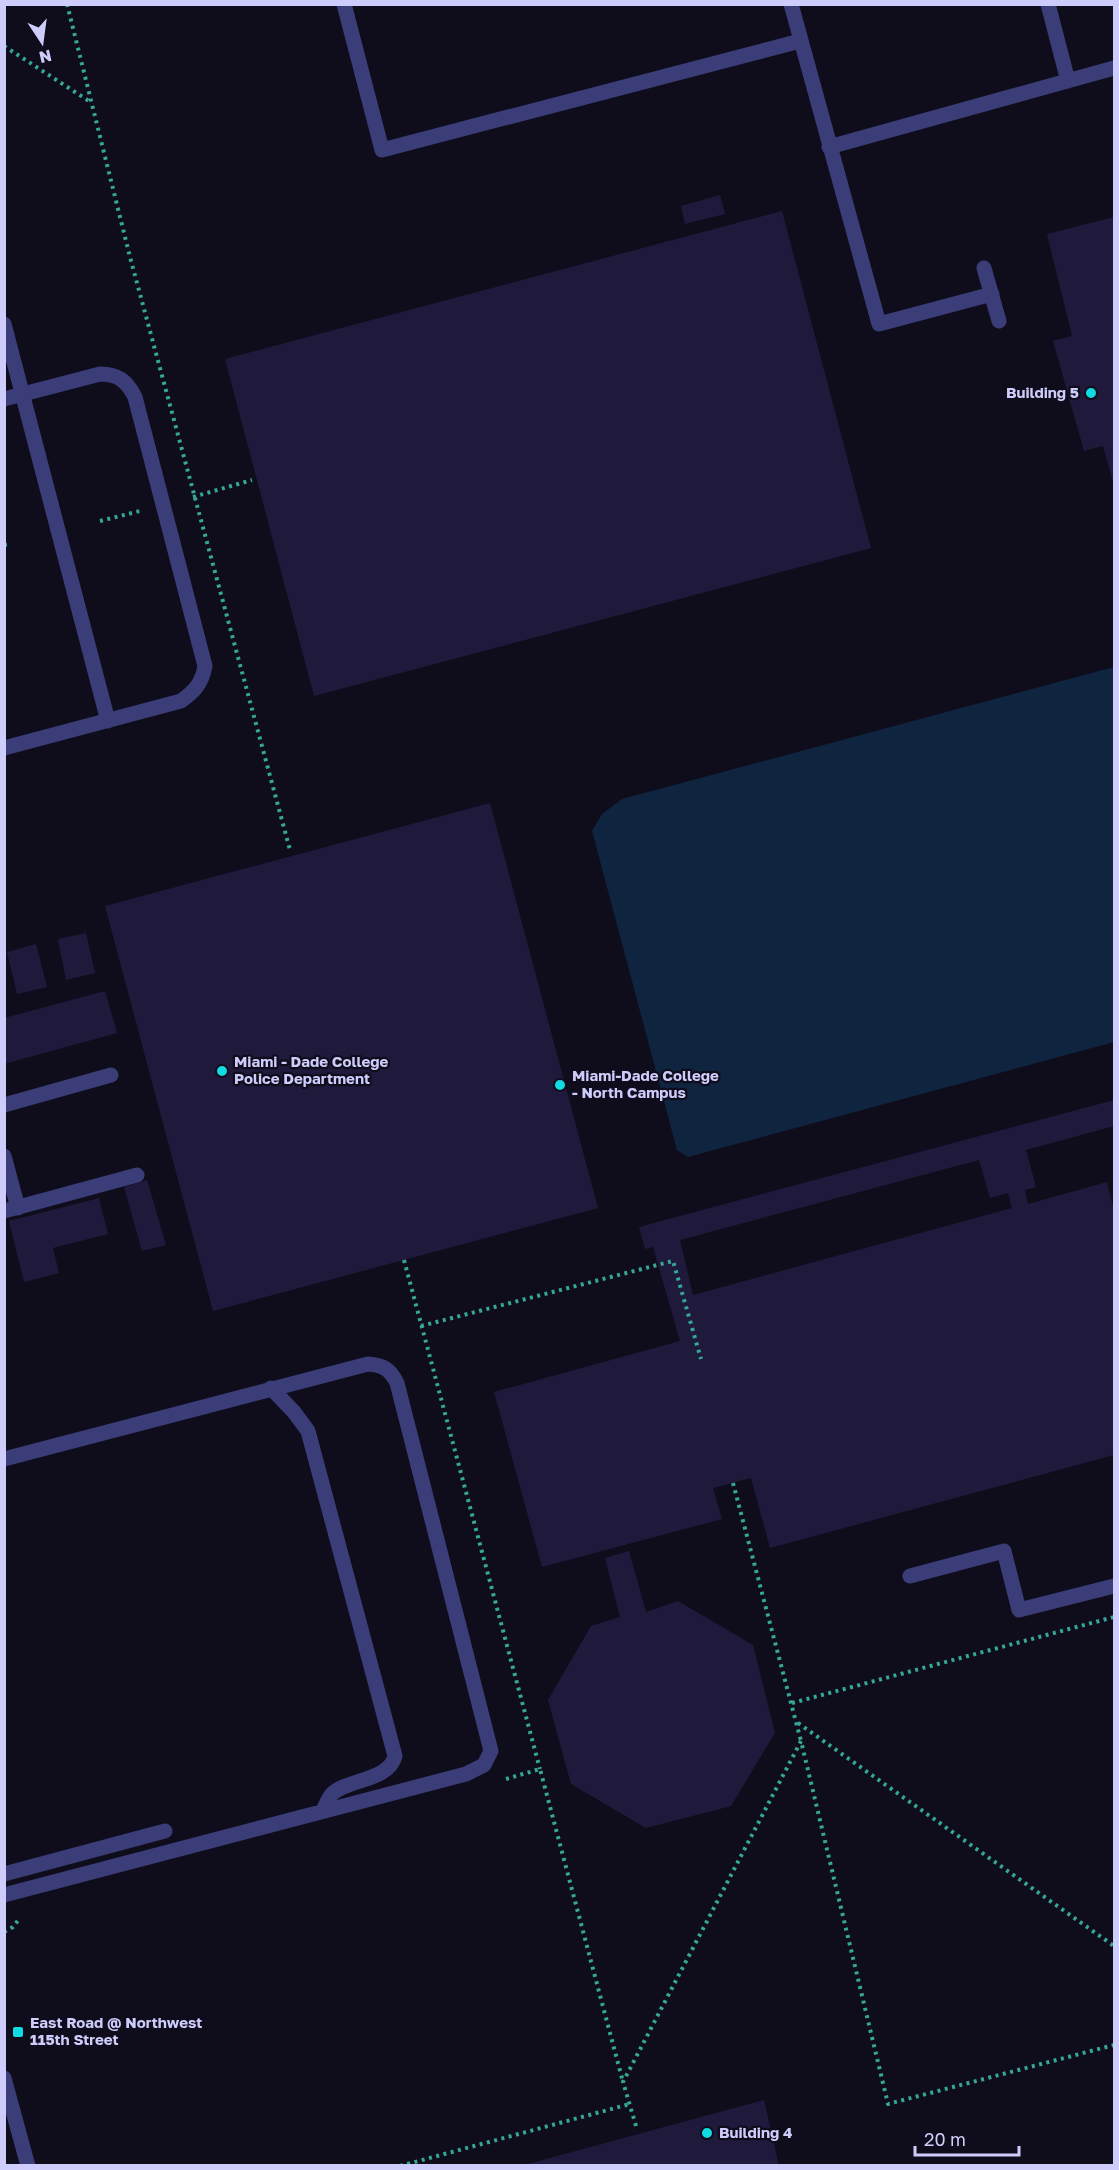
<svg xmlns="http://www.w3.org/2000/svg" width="1119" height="2170" viewBox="0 0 1119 2170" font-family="'Golos Text',sans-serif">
	<rect width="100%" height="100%" fill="#0f0d1c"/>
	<path fill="#0f243e" d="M1114,667V1042L688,1157L677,1150L592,831L602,814L622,799Z"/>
	<path fill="#1f1a3c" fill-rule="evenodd" d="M720,195L725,214L685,224L681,206Z
		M782,211L871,548L314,696L225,359Z
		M1114,217V485L1103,446L1084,451L1053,341L1072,336L1047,234Z
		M490,803L598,1208L213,1311L105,906Z
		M86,933L95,973L66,980L58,939Z
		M36,944L47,987L17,994L7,952Z
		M105,991L117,1033L4,1064V1018Z
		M1114,1100V1126L1026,1150L1036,1187L1025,1190L1028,1204L1107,1182L1114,1210V1455L770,1548L751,1478L713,1488L722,1519L542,1567L494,1392L680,1341L653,1247L645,1249L639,1227ZM979,1160L990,1198L1008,1193L1012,1208L693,1295L680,1240Z
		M147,1180L166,1245L142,1251L124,1187Z
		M99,1198L108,1234L53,1248L59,1273L24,1282L9,1221Z
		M629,1551L646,1612L678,1601L753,1645L775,1733L731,1806L646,1828L571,1784L548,1700L591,1626L620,1617L605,1558Z
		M764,2100L779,2166H524V2165Z"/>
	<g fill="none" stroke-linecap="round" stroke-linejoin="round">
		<path stroke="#36a697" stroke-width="4" stroke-dasharray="3 4.5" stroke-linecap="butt" d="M67,4L130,257L290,850
			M4,46L92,103
			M193,497L252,480
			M100,521L140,511
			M4,545L11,544
			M404,1260L540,1769
			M421,1326L673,1261L701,1359
			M733,1483L801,1741
			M792,1703L1114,1617
			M798,1723L1114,1946
			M506,1779L540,1769L623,2082
			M4,1932L13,1927L19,1919
			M636,2126L623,2082L801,1741L888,2104L1114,2045
			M400,2166L630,2104"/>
		<path stroke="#3b3d78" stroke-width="15" d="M344,4L382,150L800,41
			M791,4L879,324L992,294
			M1048,4L1068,81
			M829,147L1114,68
			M984,268L999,321
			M4,324L108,721
			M4,399L100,374C118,374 127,381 135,397L205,666C202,683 195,691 181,701L4,748
			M4,1105L111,1075
			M4,1156L18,1208
			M4,1211L137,1175
			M271,1388L294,1412L308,1431L395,1756C389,1781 347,1779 332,1794C328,1798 326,1805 323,1810
			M4,1459L368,1364C383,1365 390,1369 397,1383L491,1751L484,1765L466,1774L4,1895
			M910,1576L1004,1551L1019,1610L1114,1586
			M4,1874L165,1831"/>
		<path stroke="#3b3d78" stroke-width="15" d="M4,2078L28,2166"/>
	</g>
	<g fill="#11dbe2" stroke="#0f0d1c" stroke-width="2">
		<circle cx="1091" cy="393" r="6"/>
		<circle cx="222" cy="1071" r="6"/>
		<circle cx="560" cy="1085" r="6"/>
		<rect x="12" y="2026" width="12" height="12" rx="3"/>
		<circle cx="707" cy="2133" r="6"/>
	</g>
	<g text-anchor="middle" stroke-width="4.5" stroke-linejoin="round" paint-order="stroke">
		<g font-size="15" font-weight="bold" fill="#ceccfb" stroke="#0f0d1c" text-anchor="start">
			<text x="1079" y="398" text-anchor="end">Building 5</text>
			<text x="234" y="1067">Miami - Dade College<tspan x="234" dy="17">Police Department</tspan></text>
			<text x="572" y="1081">Miami-Dade College<tspan x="572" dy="17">- North Campus</tspan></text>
			<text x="30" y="2028">East Road @ Northwest<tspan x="30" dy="17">115th Street</tspan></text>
			<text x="719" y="2138">Building 4</text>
		</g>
	</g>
	<rect width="1119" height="2170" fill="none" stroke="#ceccfb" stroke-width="12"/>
	<g transform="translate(42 42) rotate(167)" stroke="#0f0d1c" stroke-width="4.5" paint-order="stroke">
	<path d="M0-4.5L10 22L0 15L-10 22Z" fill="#ceccfb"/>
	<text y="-9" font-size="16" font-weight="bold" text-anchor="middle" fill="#ceccfb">N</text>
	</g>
	<path d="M915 2146v9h104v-9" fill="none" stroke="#ceccfb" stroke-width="3"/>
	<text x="924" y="2146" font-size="18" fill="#ceccfb" stroke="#0f0d1c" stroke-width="4.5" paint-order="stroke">20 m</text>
</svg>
